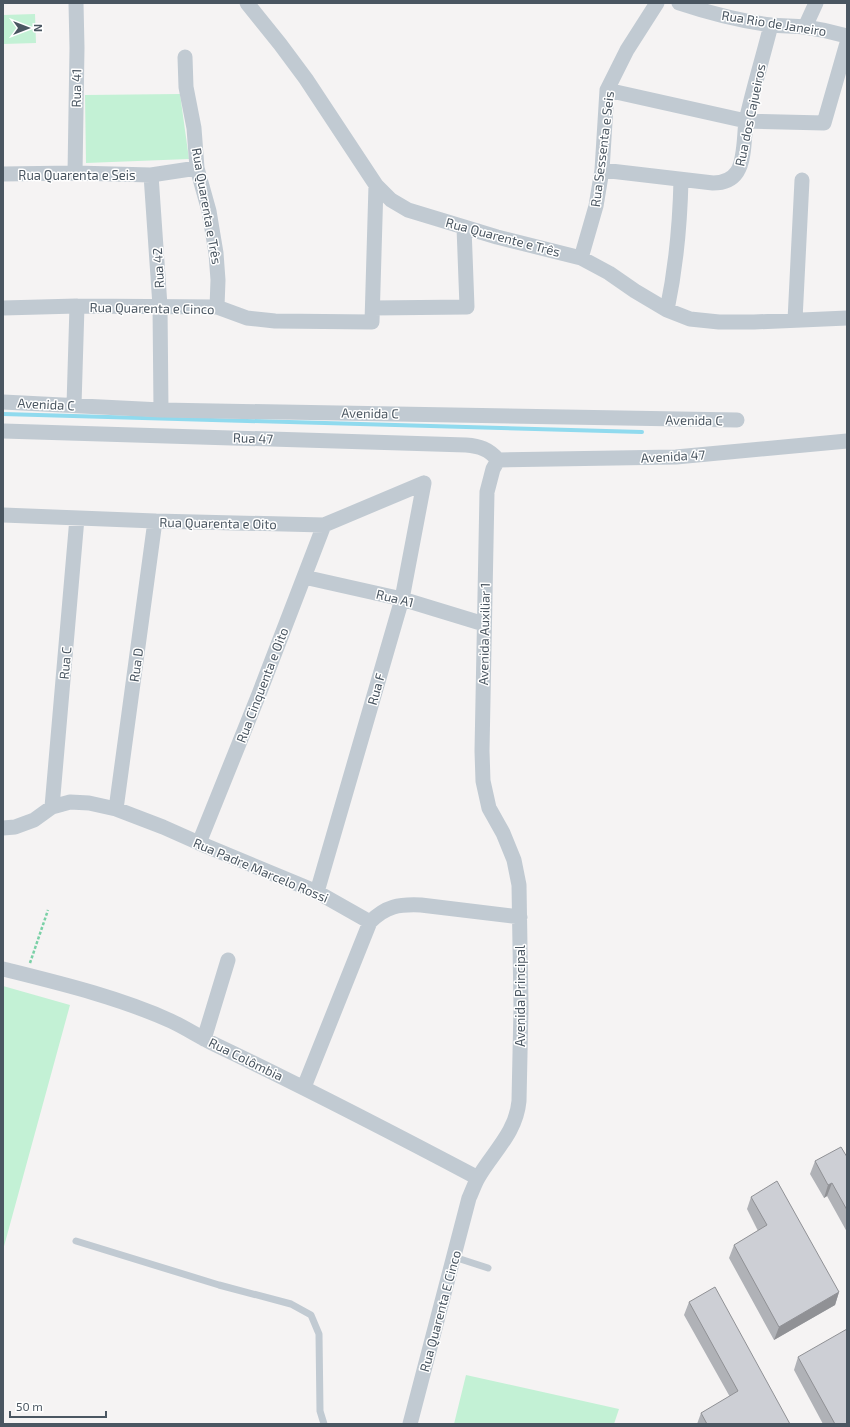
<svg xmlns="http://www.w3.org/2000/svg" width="850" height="1427" viewBox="0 0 850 1427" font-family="'Exo 2',sans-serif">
	<rect width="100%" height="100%" fill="#f5f3f3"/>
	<path fill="#c3f1d5" d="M35,14L36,43L3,44V15Z
		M180,94L189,159L86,163L85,95Z
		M3,986L70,1005L3,1250Z
		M466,1375L619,1409L614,1424H454Z"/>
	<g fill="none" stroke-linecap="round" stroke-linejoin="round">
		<path stroke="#90daee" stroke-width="4" d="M3,414L642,432"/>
		<path stroke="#7ad0a6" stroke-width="2.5" stroke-dasharray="3 2" stroke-linecap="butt" d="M30,963L48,910"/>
		<path stroke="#c1cad2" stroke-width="7" d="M76,1241L219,1285L291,1304L311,1315L319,1334L320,1411L324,1424
			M454,1257L488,1268"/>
		<path stroke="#c1cad2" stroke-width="15" d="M247,3L280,44L306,79L376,185L391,200L408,210L497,237L581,258L609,273L635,291L667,310L690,319L719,322H754L847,318
			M679,3C709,13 740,21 771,25C782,26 794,26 805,27C819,29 833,32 847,36
			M805,27L816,3
			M185,57L186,87L194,128L197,168L209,211L216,253L218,280L217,307
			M607,90L746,121L824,123L847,43
			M602,170L713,183C722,183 731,181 737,172C745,160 744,136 746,121C753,89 763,57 771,25
			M75,173L77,48L76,3
			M3,174L75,173L151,175L197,168
			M151,175L160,306L161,410
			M581,258L596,206L602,170L607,90L627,50L657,3
			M3,308L77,306L217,307L247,318L275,321L372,322L376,185
			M373,308L467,307L464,227
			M667,310C676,267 680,224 681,180
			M795,320L802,180
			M3,402L161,410L737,420
			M74,405L77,306
			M3,431L466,445C479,446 489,449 498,460
			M498,460L676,457L847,441
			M3,515L155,521L324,525L424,483
			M304,577L402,599L484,624
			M52,807L77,518
			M116,809L155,521
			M3,828L15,827L34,820L52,807L70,802L89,803L116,809L163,827L199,843L317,892L370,922C386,906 399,904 421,905L520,917
			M199,843L259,694L324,525
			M317,892L402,599L424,483
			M3,969C59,983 118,997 171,1021C186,1028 201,1038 216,1045C304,1087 391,1132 478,1178
			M204,1039L228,960
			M304,1087L370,922
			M410,1424L469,1198C472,1192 474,1185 478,1178C493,1152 516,1133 519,1101L521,1007L519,885L514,860L503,833L489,808L483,781L482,751L487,492L493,469L498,460"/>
	</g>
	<path fill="#b0b2b7" d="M847,1157V1232L827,1196L824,1198L810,1174L815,1161Z
		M751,1197L839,1292L835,1305L774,1340L729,1258L734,1245L758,1231L747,1209Z
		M689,1302L790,1424H697L701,1413L730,1397L684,1315Z
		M798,1357L847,1424H823L794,1370Z"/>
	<path fill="#909195" d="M832,1183L827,1196L824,1198L828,1185Z
		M839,1292L835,1305L774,1340L779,1327Z"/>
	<path fill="#cdcfd5" stroke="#909195" d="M841,1147L847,1157V1210L832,1183L828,1185L815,1161Z
		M777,1181L839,1292L779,1327L734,1245L767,1225L751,1197Z
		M715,1287L790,1424H707L701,1413L738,1391L689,1302Z
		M847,1329V1424H835L798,1357Z"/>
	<g text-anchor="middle" stroke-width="3" stroke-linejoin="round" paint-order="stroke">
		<g font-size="13" fill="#4a5661" stroke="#fff">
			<text transform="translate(774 23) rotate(9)" y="5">Rua Rio de Janeiro</text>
			<text transform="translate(76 88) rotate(-89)" y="5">Rua 41</text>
			<text transform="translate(750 115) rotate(-78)" y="5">Rua dos Cajueiros</text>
			<text transform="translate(602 149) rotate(-83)" y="5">Rua Sessenta e Seis</text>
			<text x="77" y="180">Rua Quarenta e Seis</text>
			<text transform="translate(207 206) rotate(80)" y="5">Rua Quarenta e Três</text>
			<text transform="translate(503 237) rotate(15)" y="5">Rua Quarente e Três</text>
			<text transform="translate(158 268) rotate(-93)" y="5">Rua 42</text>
			<text transform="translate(152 308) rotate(1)" y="5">Rua Quarenta e Cinco</text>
			<text transform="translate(46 404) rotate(3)" y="5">Avenida C</text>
			<text transform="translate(370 413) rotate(1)" y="5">Avenida C</text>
			<text transform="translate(694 420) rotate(1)" y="5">Avenida C</text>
			<text transform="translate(253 438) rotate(2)" y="5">Rua 47</text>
			<text transform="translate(673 456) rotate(-3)" y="5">Avenida 47</text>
			<text transform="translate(218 523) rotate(1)" y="5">Rua Quarenta e Oito</text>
			<text transform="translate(395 598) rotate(14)" y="5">Rua A1</text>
			<text transform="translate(484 634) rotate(-89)" y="5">Avenida Auxiliar 1</text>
			<text transform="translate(65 663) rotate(-85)" y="5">Rua C</text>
			<text transform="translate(136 665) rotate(-82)" y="5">Rua D</text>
			<text transform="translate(262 685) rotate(-69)" y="5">Rua Cinquenta e Oito</text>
			<text transform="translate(376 689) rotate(-74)" y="5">Rua F</text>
			<text transform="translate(261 870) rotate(23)" y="5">Rua Padre Marcelo Rossi</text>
			<text transform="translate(520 996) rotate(-90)" y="5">Avenida Principal</text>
			<text transform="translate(246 1059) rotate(26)" y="5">Rua Colômbia</text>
			<text transform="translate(440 1311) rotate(-75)" y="5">Rua Quarenta E Cinco</text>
		</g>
	</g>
	<rect width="850" height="1427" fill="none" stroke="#4a5661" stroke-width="8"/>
	<g transform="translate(28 28) rotate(90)" stroke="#ffffff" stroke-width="3" paint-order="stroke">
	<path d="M0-3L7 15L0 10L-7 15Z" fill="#4a5661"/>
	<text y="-6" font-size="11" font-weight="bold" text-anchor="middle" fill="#4a5661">N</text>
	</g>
	<path d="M10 1411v6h96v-6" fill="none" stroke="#4a5661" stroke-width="2"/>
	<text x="16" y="1411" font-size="12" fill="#4a5661" stroke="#ffffff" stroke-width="3" paint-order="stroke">50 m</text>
</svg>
